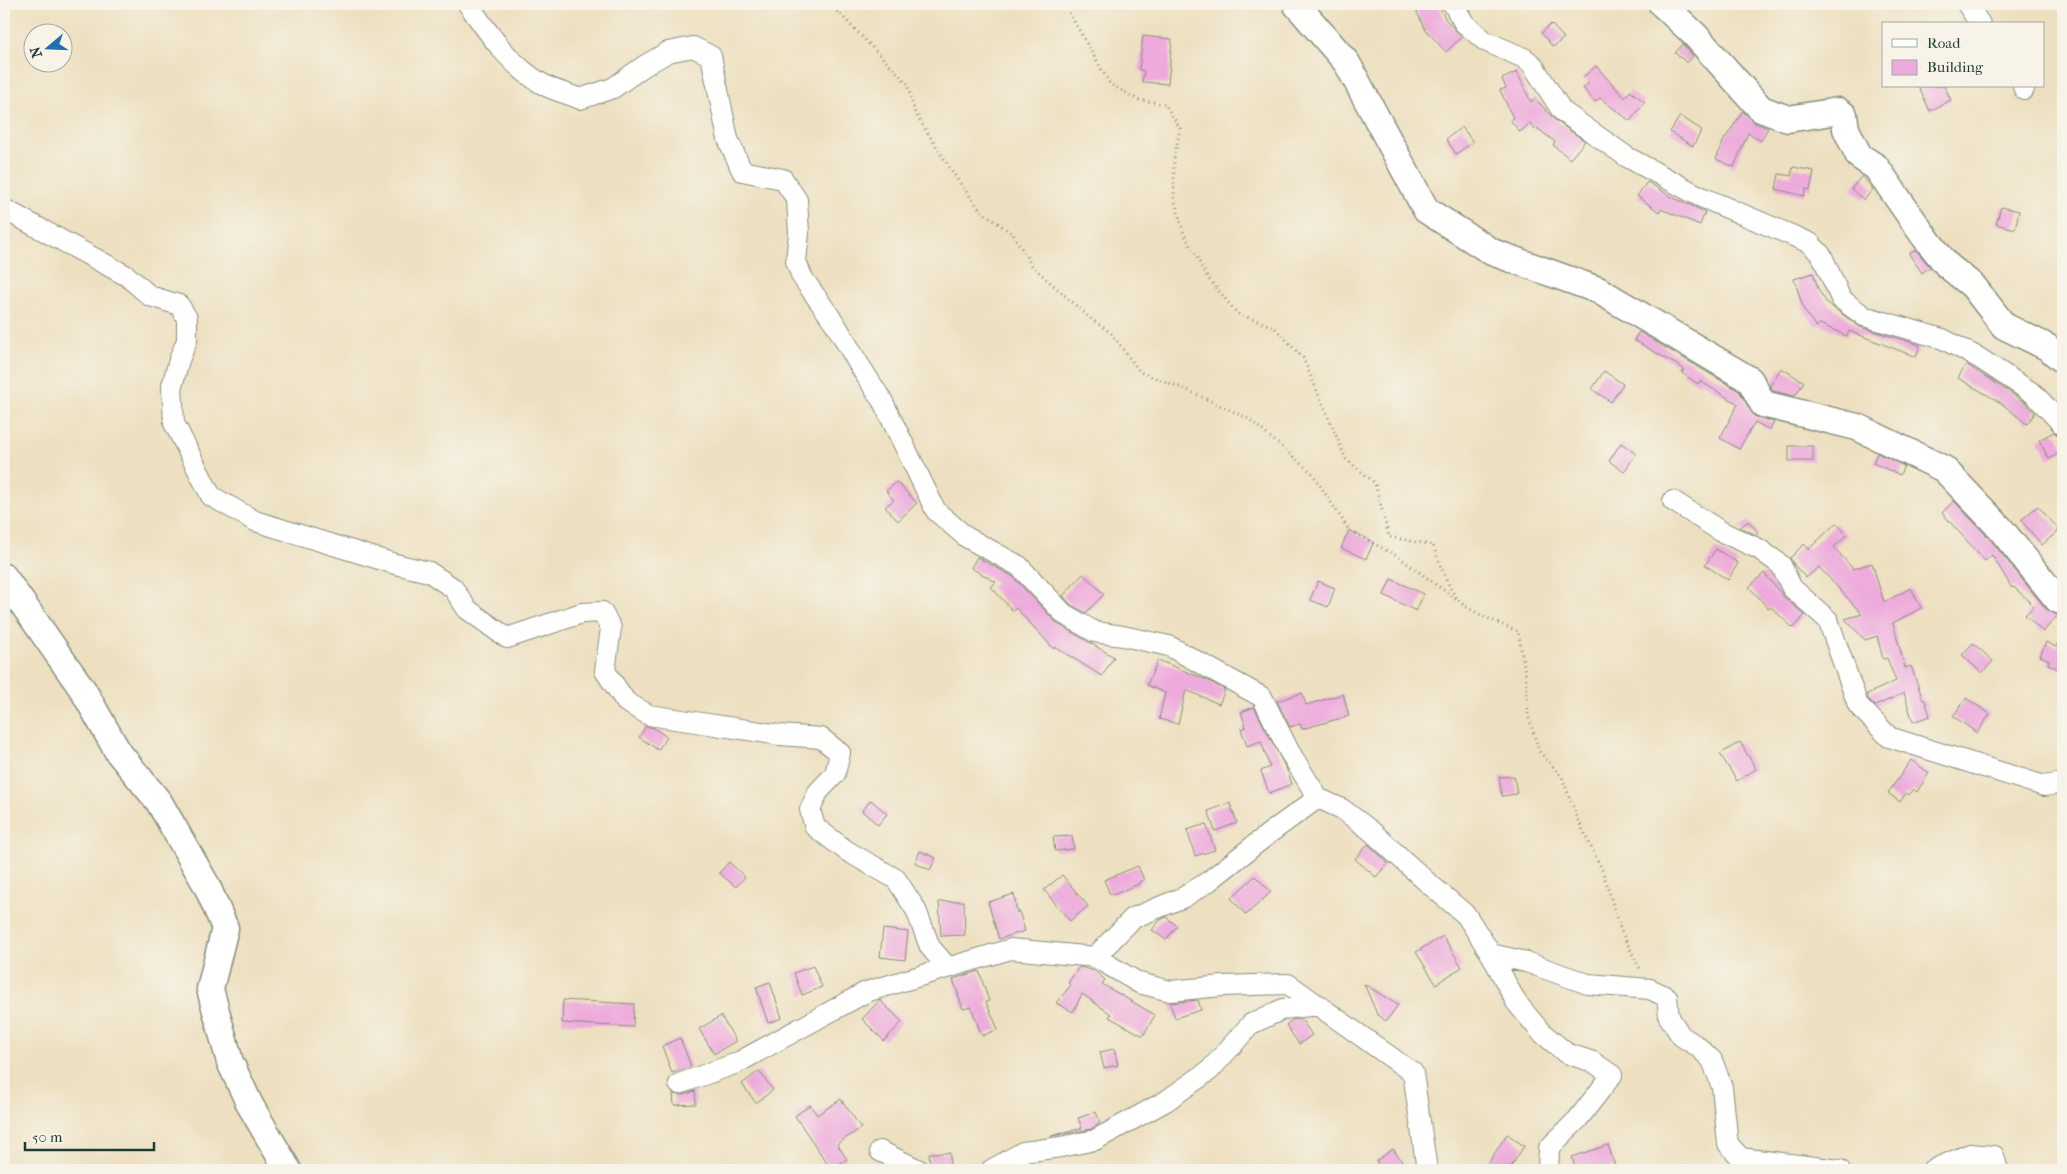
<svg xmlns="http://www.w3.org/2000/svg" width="2067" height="1174" viewBox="0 0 2067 1174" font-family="'IM FELL French Canon',serif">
	<rect width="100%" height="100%" fill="#f7f3e8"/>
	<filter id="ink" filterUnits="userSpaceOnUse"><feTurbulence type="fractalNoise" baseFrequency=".02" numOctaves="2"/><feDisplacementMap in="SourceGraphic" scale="10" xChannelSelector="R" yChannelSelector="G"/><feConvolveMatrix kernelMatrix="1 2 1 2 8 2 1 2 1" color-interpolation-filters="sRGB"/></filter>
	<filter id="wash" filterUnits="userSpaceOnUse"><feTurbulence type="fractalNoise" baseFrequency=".0096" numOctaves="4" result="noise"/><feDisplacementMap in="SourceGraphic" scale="20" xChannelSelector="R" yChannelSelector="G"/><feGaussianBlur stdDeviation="1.12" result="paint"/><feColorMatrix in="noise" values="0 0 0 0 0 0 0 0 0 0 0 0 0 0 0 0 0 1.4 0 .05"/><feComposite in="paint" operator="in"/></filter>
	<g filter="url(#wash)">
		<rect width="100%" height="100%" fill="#ede0c0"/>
		<g id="blocks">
			<path fill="#edaadb" d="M1413,4H1438L1446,20L1462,37L1446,52L1425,29Z
				M1551,24L1564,38L1553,47L1541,33Z
				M1143,36L1172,39L1168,84L1142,82L1144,71L1139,70Z
				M1683,44L1693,56L1687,63L1675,53Z
				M1596,66L1625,98L1630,91L1645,102L1630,121L1600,98L1595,102L1583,88L1589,83L1583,77Z
				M1517,72L1531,102L1535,98L1555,120L1585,141L1570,159L1553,145L1555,142L1537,128L1535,130L1530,123L1520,132L1510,120L1513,118L1500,90L1506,88L1502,79Z
				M1918,86H1944L1951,100L1930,111Z
				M1743,111L1755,123L1768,128L1761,141L1748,133L1734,167L1716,159L1724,140Z
				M1680,116L1702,130L1693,146L1670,132Z
				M1462,127L1473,142L1456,154L1446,139Z
				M1793,167L1814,171L1810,190L1806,189L1804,196L1776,189L1779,174L1791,176Z
				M1862,176L1873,189L1864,200L1851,189Z
				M1647,182L1674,198L1705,212L1700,225L1661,209L1659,212L1637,196Z
				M2001,207L2019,211L2015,229L1996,224Z
				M1916,250L1930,267L1922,273L1909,254Z
				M1813,273L1819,291L1827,303L1860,327L1920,345L1916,357L1849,331L1847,336L1820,324L1816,327L1804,310L1794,279Z
				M1639,332L1739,391L1754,416L1774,422L1770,430L1755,422L1739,449L1720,438L1738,404L1700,381L1698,384L1682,373L1684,369L1634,340Z
				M1966,364L2026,403L2035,413L2027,424L2001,403L1958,378Z
				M1781,368L1804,382L1795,396L1773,391L1770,386Z
				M1604,371L1623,384L1611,402L1592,389Z
				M2054,432L2058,436L2063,445V451L2049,459L2039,440Z
				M1621,443L1636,454L1624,472L1609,461Z
				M1789,446H1813V461H1789Z
				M1877,453L1904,466L1900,475L1873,463Z
				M897,482L917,503L898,521L885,507L894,500L886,491Z
				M1954,501L1989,538L2046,609L2058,615L2043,632L2025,615L2034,606L2014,587L2012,588L1992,555L1985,561L1942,513Z
				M2038,506L2059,530L2042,545L2021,520Z
				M1749,521L1758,533L1756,535L1740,527Z
				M1836,523L1847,535L1834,547L1853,569L1872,563L1884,602L1911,588L1921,608L1893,623L1905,668L1911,666L1923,700H1925L1930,716L1913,722L1904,693L1875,706L1868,699L1867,694L1896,681L1887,658L1883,659L1877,636L1865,640L1845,619L1862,614L1819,567L1806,578L1795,566L1790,558L1804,544L1809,549Z
				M1349,530L1374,542L1366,559L1341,548Z
				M1716,549L1738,563L1728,580L1705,565Z
				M977,557L1012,576L1058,624L1114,657L1102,676L1055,647L1054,649L1016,608L1013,611L991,587L996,582L971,568Z
				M1764,573L1784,597L1805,615L1793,628L1771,607L1769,609L1749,587Z
				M1083,574L1104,594L1086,613L1071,605L1063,596Z
				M1391,579L1424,594L1416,611L1384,595Z
				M1318,581L1335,588L1328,607L1310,600Z
				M2063,631V671L2048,664L2049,660L2040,656L2046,642L2056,647Z
				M1973,643L1993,661L1982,673L1962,655Z
				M1158,660L1209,681L1225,690L1219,704L1186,690L1178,724L1159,719L1165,693L1147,685Z
				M1302,693L1306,705L1343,694L1349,716L1302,729L1300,724L1290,727L1277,701Z
				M1966,698L1990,714L1977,733L1953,716Z
				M1254,707L1287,770L1292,784L1269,793L1261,771L1270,767L1261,741L1247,746L1241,729L1246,727L1241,712Z
				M646,726L654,728L667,737L658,750L639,737Z
				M1740,742L1756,769L1737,781L1720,754Z
				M1911,760L1929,773L1917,792L1913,789L1909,795L1906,793L1900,802L1888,793Z
				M1514,776L1517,794L1502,796L1499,777Z
				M871,800L887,814L878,825L862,811Z
				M1230,803L1237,823L1215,831L1208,811Z
				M1206,824L1215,850L1195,856L1187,830Z
				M1072,836L1074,849L1055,851L1053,837Z
				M1368,844L1388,863L1376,877L1355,859Z
				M920,851L936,858L930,870L915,863Z
				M729,862L745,877L736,887L719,873Z
				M1138,866L1144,880L1139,882V884L1115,894H1110L1104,880Z
				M1062,875L1088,906L1070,921L1044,890Z
				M1255,876L1271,892L1246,915L1231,898Z
				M1014,894L1017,913L1019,911L1025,931L999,939L988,902Z
				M964,901L965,935L941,936L939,902Z
				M1166,917L1177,926L1166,940L1152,930L1160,920Z
				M883,929L908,932L905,960L880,957Z
				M1443,936L1462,967L1436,984L1416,952Z
				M813,966L822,987L802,995L794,973Z
				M1079,967L1095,971L1105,980L1102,984L1155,1015L1143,1036L1109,1017L1111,1014L1082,994L1073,1012L1056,1003L1071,985L1068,983Z
				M979,971L989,1001L986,1002L998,1029L982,1036L971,1007L963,1009L953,979Z
				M770,982L782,1018L768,1023L756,987Z
				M1364,984L1398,1005L1386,1021L1377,1014Z
				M563,1000L634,1004L633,1027L562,1023Z
				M880,1000L902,1022L884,1041L862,1019Z
				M1198,1000L1201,1010L1175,1018L1170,1003Z
				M721,1016L736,1041L714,1054L699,1029Z
				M1301,1019L1312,1035L1299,1044L1286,1025L1292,1020Z
				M680,1038L691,1066L672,1073L662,1046Z
				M1114,1049L1118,1065L1104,1068L1100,1052Z
				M759,1071L773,1090L756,1103L742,1084Z
				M695,1091L696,1104L674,1105L673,1094L683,1095Z
				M841,1099L861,1128L837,1144L847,1159L831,1169L795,1116L810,1105L817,1115Z
				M1096,1112L1100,1123L1091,1129L1051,1136L1082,1128L1078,1118Z
				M1507,1134L1524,1146L1509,1170H1484Z
				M1608,1145L1615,1166L1602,1170H1576L1572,1157Z
				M1393,1149L1408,1170H1382L1376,1161Z
				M929,1153H950V1170H931Z"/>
		</g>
	</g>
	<g filter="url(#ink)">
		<use href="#blocks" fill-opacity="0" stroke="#868e7a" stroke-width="1"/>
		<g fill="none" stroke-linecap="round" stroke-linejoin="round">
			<defs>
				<path id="minor" d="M468,4C489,34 511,67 544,85C555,91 569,94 580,99L613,88L644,66L668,52L693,47L711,56L728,139L742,171L783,179L797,200L799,233L796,261L802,277L836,325L858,363L883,402L936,511L966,537L1019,566L1064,614L1095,632L1123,636L1169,646L1262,697L1289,751L1318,798L1342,809L1370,830L1427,882L1466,915L1491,954L1516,1002L1541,1032L1566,1053L1593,1062L1612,1075L1578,1119L1549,1148L1548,1170
					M1453,4L1464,23L1485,41L1524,58L1532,64L1562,111L1627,157L1699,196L1810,243L1822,256L1841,299L1864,316L1943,339L1979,358L2034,394L2063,425
					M1967,4L1980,24
					M2023,86L2024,89
					M4,209L127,276L150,296L179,305L187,318V340L179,360L172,386L174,423L211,496L255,521L395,564L429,572L453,588L467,609L507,638L582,613L602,612L611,628L605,671L626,702L649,715L780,735L821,738L840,753L835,774L818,792L810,810L815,827L847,851L896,879L916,910L930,947L948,968
					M1673,501L1722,532L1759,549L1781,565L1792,588L1828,620L1858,705L1889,737L2044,786L2063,783
					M1491,954L1526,962L1588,984L1650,989L1667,997L1669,1017L1681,1036L1697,1046L1712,1060L1722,1087L1728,1144L1741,1158L1840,1170
					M1095,957L1133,918L1184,897L1209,881L1271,832L1318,798
					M679,1084L737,1063L866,992L1011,949L1095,957L1139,983L1170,991L1222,986L1288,984L1413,1073L1427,1170
					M880,1151L919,1170
					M991,1170L1023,1152L1061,1147L1095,1140L1166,1101L1210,1070L1251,1024L1283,1009L1319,1005
					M1932,1170L1970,1154L1994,1156L1998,1170"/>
				<path id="tertiary" d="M1296,4L1347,63L1426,210L1492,252L1598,290L1750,380L1763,404L1857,427L1944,469L2000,528L2058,600L2063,601
					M1662,4L1695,35L1761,109L1788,119L1838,111L1844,115L1846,129L1859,156L1876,167L1924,236L1947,265L1973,286L2004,326L2047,347L2063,360
					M4,577L83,690L118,752L159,802L207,886L225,928L210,989L230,1062L250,1105L288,1170"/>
			</defs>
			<use href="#minor" stroke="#868e7a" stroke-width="22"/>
			<use href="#tertiary" stroke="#868e7a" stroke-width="29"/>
			<path stroke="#868e7a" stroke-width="3" stroke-dasharray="1 4" stroke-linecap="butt" d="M830,4L907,83L915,113L957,179L981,211L1013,234L1032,266L1090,318L1111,333L1140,372L1185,389L1249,419L1312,473L1349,530L1397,556L1457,600
				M1064,4L1110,84L1139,100L1165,104L1180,128L1174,160V198L1184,234L1208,278L1238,314L1274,327L1303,358L1346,459L1375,483L1389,537L1433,545C1439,561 1448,589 1459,601C1467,610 1506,627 1518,631L1526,677L1528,715L1539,751L1562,777L1578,820L1603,872L1621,931L1641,971"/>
			<use href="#minor" stroke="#fff" stroke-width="20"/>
			<use href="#tertiary" stroke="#fff" stroke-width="26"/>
		</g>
	</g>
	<rect width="2067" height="1174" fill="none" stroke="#f7f3e8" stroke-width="20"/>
	<rect x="1882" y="22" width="162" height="65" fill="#f7f3e8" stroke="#a1aaa0"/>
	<rect x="1892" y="39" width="25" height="8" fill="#ffffff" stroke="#a1aaa0"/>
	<text x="1927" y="48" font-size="15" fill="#1f3d34">Road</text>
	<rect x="1892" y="60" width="25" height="15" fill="#edaadb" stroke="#a1aaa0"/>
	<text x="1927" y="72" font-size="15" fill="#1f3d34">Building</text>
	<g transform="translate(48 48) rotate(251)"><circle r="24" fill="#f7f3e8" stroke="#a1aaa0"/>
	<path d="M0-4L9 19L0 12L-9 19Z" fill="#1f6fb2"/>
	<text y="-8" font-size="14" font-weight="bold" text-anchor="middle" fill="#1f3d34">N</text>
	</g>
	<path d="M25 1142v8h129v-8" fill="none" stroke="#1f3d34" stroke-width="2.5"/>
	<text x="32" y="1142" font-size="15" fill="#1f3d34" stroke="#f7f3e8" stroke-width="4" paint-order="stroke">50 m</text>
</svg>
